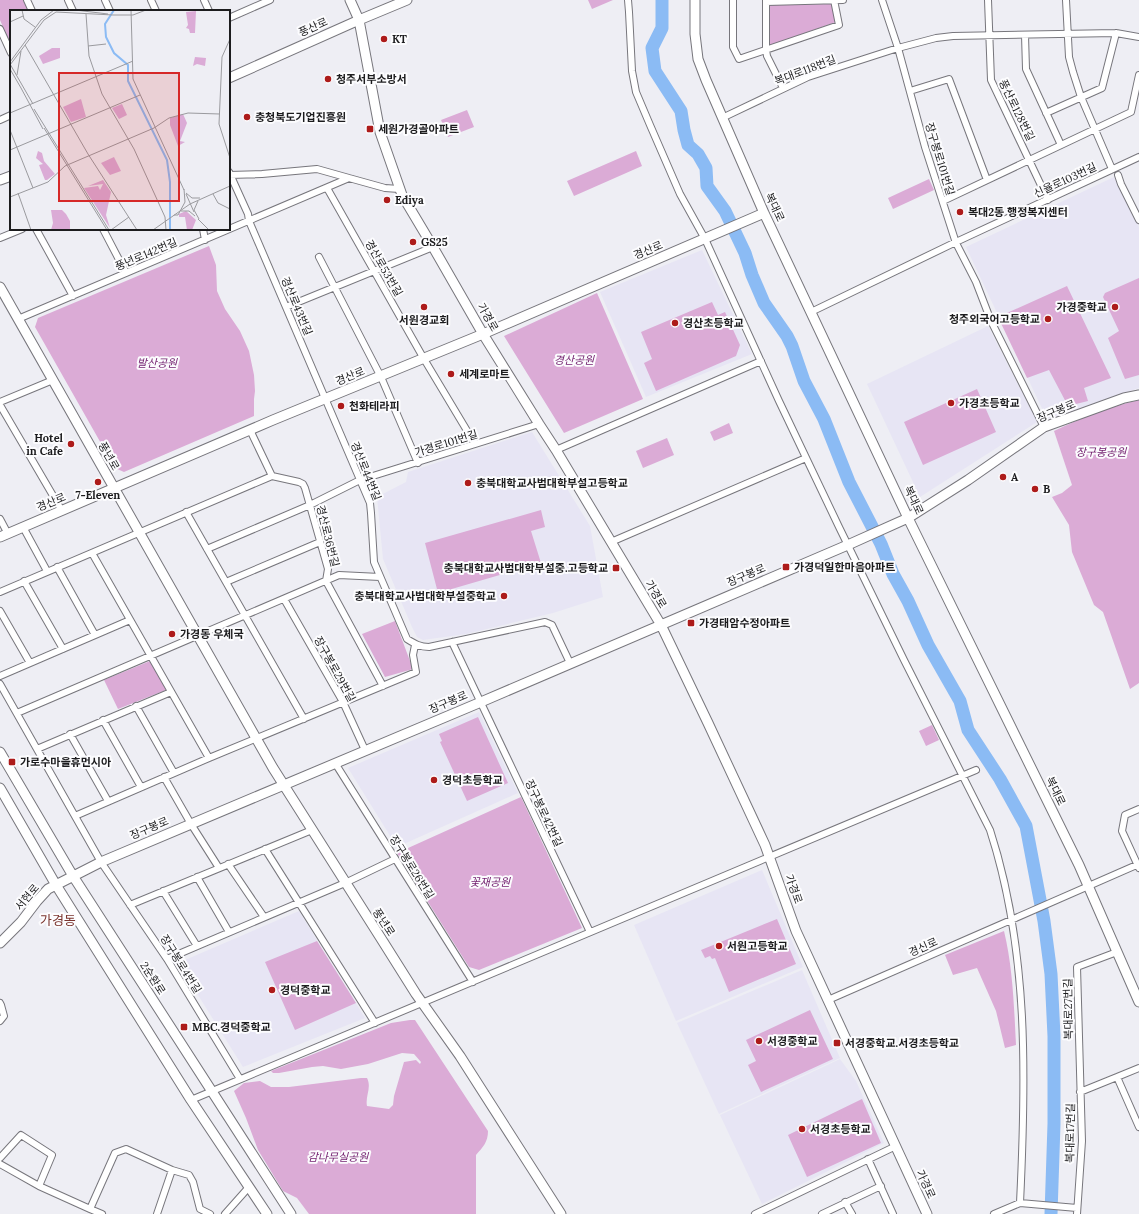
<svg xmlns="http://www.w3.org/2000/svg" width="1139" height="1214" viewBox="0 0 1139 1214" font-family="Lora,'Noto Sans KR',serif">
	<rect width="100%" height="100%" fill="#eeeef4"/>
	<path fill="#e7e5f4" d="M1114,177L1139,227V388L1047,419L966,247Z
		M702,250L752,354L646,397L600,292Z
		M988,326L1037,422L920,497L867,384Z
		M532,432L590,526L603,597L553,613L466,634L423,640L417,637L412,627L383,559L377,497L406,482L408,472Z
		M479,712L518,793L397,847L348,768Z
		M762,870L803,967L676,1021L634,925Z
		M299,911L365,1018L243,1067L178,963Z
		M802,970L840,1058L719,1114L677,1023Z
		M840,1059L856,1081L884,1143L762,1204L720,1115Z"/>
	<path fill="#dbabd6" d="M0,0H23L28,11H11V45L0,20Z
		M588,0H613L592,9Z
		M832,4L836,22L768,46L769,5Z
		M467,110L474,127L448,137L441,120Z
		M636,151L642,166L574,196L567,181Z
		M929,179L934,190L893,209L888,198Z
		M209,246L216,265L217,291L225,309L240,331L249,351L254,375L255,391L254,399V416L124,472L115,468L35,327L38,318Z
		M1139,278V375L1125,379L1108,338L1119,331L1103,297L1105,293Z
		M1067,286L1111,378L1084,388L1088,401L1068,406L1049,370L1027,378L998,317Z
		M597,293L643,399L564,433L504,336Z
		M712,302L718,315L725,312L740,345L736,356L656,391L644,363L652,359L641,332Z
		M977,389L996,432L923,465L904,422Z
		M1139,400V683L1130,689L1103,612L1094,605L1072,552L1069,525L1052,497L1062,493L1072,485L1054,431C1081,418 1109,407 1139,400Z
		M729,423L733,433L714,441L710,432Z
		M667,438L674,455L643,468L636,451Z
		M541,510L545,527L531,531L541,563L438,593L425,543Z
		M395,621L413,669L385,677L362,634Z
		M150,661L166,690L118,709L104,680Z
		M478,717L508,783L467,801L440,742L442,741L439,734Z
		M932,725L939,740L926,746L919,731Z
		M521,797L582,928L479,970L469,967L397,853Z
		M777,919L796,964L729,992L715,958L712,959L710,956L705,958L701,950Z
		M1004,931C1013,968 1014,1007 1016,1045L1005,1048L996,1011L977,968L953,975L945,955Z
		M317,941L356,1003L295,1030L265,962Z
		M810,1010L833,1059L761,1092L748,1065L756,1061L746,1040Z
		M410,1020H415L488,1131C488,1142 483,1147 476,1155V1214H309L297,1198L283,1191L258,1150L246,1118L234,1091L244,1083L260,1081L271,1087H289L361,1078H367C372,1088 365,1096 367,1106L389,1109L393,1105L394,1096L404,1062L416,1060L420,1064L421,1062L414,1054L402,1053L368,1064L341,1069L323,1066L312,1067L279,1073H273L271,1071L391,1023Z
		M862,1099L881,1143L807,1177L788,1135Z"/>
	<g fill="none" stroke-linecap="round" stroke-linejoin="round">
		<path stroke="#8bbbf4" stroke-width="13" d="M662,0V28L652,48L655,71L681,111L684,130L688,145L698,154L706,168L707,186L725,211L745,253L752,275L764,303L787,336L792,346L804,381L824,419L849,482L881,544L893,574L908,601L928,645L960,701L968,730L1000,779L1026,826L1044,921L1051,974L1054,1036V1124L1051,1214"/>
		<defs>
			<path id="street" d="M27,0L32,11
				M68,0L73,11
				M105,0L110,11
				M151,0L156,11
				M204,0L209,11
				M628,0L629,12L632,71L636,92L650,125L680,194L705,239L779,401L839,527L904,660L990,830C1029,950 1026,1079 1020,1203
				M733,0V47L739,59L839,25L834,0
				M766,0V50L767,56L783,88
				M882,0L898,48L925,147L956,243L976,282L991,321L1044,427
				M988,0L991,80L1048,200
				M1066,0L1069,57L1073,72L1081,97L1112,169
				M766,2L843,0
				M229,18L270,0
				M0,29L11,53
				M1025,35L1026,69L1061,145
				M910,91L949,79L987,180
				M1046,113L1102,88L1116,33
				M722,118L808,77L898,48L936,38L953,36L1116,33L1139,37
				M0,120L11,115
				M229,172L248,214L249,221L370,503L371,513L374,562L407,639C415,644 420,647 429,647L545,622L552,625L570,663
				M229,175L262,174L317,169L349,178
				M1118,175L1121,184L1139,220
				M327,188L424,359L475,444
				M943,201L1131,112L1139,75
				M36,229L73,296
				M103,229L126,273
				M203,229L205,240
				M0,238L22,229
				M319,257L381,377L418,463
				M286,307L433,247
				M811,312L956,242L1139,157
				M18,319L349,178L385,188L399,189
				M0,402L53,380
				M0,405L62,511
				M250,430L272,476L299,482L303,484L305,488L328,569L326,581L383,686
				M556,450L761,361
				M186,512L304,719
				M0,519L8,534
				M23,527L47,571
				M611,542L806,458
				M207,549L310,505L360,480L539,424
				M92,553L209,758
				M57,567L95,635
				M24,581L63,649
				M226,582L320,542
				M0,592L272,476
				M284,599L343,702L365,750
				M0,611L30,663
				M452,642L590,932
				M0,676L130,620
				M0,684L101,862L167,959L240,1079
				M136,706L174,773
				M17,713L339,575L380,577
				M103,720L141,787
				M70,734L108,801
				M37,749L171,692
				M335,763L473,982
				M164,777L191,824L219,868
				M1139,809L1125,815L1122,831L1139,868
				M75,816L209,758L416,672L413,655L415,645
				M265,849L375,1023
				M228,864L264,917
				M197,877L229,932
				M163,891L197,946
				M130,905L312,830
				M167,959L345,883L395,859
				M828,1000L1139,864
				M0,1003L1,1005L4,1016L0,1021
				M1117,1077L1139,1068
				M1080,1092L1117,1077L1139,1127
				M191,1100L976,770
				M0,1158L21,1135L52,1155L39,1186
				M868,1159L893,1214
				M0,1164L39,1186L90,1209
				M845,1202L852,1214
				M102,1214L90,1209L115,1153L126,1149L172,1170L189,1175L193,1182L200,1209L210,1214
				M157,1214L172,1170
				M225,1214L249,1187
				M755,1214L896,1146
				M822,1214L881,1186
				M994,1214L1020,1203L1077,1208
				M1077,1214L1082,1141L1077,967L1117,952"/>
			<path id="secondary" d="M350,0L359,20L380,132L402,195L433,247L483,334L539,424L556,450L661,625L708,723L765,845L796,931L927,1214
				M695,0V34L698,59L706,80L764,213L908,518L1079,865L1139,1002
				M229,78L359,20L407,0
				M0,180L11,176
				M0,287L273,768L382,940L416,994L460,1056L561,1214
				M0,537L273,420L483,334L764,213
				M0,752L73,876L291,1214
				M0,788L56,885L191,1100L267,1214
				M0,943L21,922L37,901L48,889L101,862L481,702L850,544L908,518L968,480L1044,427L1124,398L1139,395"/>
		</defs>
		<use href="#street" stroke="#77767c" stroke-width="8"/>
		<use href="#secondary" stroke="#77767c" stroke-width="11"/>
		<use href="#street" stroke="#fff" stroke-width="6"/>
		<use href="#secondary" stroke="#fff" stroke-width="9"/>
	</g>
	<g fill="#ad1b1a" stroke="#fcfcfe" stroke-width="1.5">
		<circle cx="384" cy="39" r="4"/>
		<circle cx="328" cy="79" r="4"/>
		<circle cx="247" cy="117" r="4"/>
		<rect x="366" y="125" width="8" height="8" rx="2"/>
		<circle cx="387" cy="200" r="4"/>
		<circle cx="960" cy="212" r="4"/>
		<circle cx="413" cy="242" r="4"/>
		<circle cx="424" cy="307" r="4"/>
		<circle cx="1115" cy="307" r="4"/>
		<circle cx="1048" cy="319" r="4"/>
		<circle cx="675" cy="323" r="4"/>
		<circle cx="451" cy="374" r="4"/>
		<circle cx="951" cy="403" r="4"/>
		<circle cx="341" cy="406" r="4"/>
		<circle cx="71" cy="444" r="4"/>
		<circle cx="1003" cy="477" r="4"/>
		<circle cx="98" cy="482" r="4"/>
		<circle cx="468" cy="483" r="4"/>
		<circle cx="1035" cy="489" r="4"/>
		<rect x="782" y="563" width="8" height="8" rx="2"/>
		<rect x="612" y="564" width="8" height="8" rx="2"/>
		<circle cx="504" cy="596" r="4"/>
		<rect x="687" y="619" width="8" height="8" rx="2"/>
		<circle cx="172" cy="634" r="4"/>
		<rect x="8" y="758" width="8" height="8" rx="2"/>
		<circle cx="434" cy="780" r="4"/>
		<circle cx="719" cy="946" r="4"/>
		<circle cx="272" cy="990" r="4"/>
		<rect x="180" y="1023" width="8" height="8" rx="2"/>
		<circle cx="759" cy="1041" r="4"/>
		<rect x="833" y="1039" width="8" height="8" rx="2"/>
		<circle cx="802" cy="1129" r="4"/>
	</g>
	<g text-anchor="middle" stroke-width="4" stroke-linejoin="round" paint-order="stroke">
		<g font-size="11" fill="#1c1c1e" stroke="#fcfcfe">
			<text transform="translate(313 27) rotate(-24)" y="4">풍산로</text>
			<text transform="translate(805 70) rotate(-21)" y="4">복대로118번길</text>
			<text transform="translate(1017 110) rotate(64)" y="4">풍산로128번길</text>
			<text transform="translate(940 159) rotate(73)" y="4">장구봉로101번길</text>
			<text transform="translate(1065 180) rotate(-25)" y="4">신율로103번길</text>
			<text transform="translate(775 207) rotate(65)" y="4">복대로</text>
			<text transform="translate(648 250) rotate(-23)" y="4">경산로</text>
			<text transform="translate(146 254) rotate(-23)" y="4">풍년로142번길</text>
			<text transform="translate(384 268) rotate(60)" y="4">경산로53번길</text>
			<text transform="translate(297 306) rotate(67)" y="4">경산로43번길</text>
			<text transform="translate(488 317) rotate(60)" y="4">가경로</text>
			<text transform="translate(350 376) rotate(-22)" y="4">경산로</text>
			<text transform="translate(1056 411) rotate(-23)" y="4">장구봉로</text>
			<text transform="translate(446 443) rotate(-17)" y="4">가경로101번길</text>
			<text transform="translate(109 456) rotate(60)" y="4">풍년로</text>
			<text transform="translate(366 471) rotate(68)" y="4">경산로44번길</text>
			<text transform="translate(914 500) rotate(65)" y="4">복대로</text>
			<text transform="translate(51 502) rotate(-23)" y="4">경산로</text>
			<text transform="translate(328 536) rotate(76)" y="4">경산로36번길</text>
			<text transform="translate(746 575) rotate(-23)" y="4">장구봉로</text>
			<text transform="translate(656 594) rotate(59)" y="4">가경로</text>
			<text transform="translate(335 669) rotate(61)" y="4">장구봉로29번길</text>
			<text transform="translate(448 702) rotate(-23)" y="4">장구봉로</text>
			<text transform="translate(1056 791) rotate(64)" y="4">복대로</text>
			<text transform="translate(544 813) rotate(65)" y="4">장구봉로42번길</text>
			<text transform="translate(149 828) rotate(-23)" y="4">장구봉로</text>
			<text transform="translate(412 867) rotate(58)" y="4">장구봉로26번길</text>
			<text transform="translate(794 889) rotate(70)" y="4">가경로</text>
			<text transform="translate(27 897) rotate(-50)" y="4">서현로</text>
			<text transform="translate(384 922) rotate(57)" y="4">풍년로</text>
			<text transform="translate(923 947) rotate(-24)" y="4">경신로</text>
			<text transform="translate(181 964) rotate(58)" y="4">장구봉로4번길</text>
			<text transform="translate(153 978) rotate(57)" y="4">2순환로</text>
			<text transform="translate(1068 1009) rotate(-91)" y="4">복대로27번길</text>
			<text transform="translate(1070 1133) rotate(-89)" y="4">복대로17번길</text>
			<text transform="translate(926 1184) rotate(65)" y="4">가경로</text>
		</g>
		<g font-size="11" font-weight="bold" fill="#1c1c1e" stroke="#fcfcfe" text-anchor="start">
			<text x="392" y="43">KT</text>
			<text x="336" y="83">청주서부소방서</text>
			<text x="255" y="121">충청북도기업진흥원</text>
			<text x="378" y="133">세원가경골아파트</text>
			<text x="395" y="204">Ediya</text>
			<text x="968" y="216">복대2동 행정복지센터</text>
			<text x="421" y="246">GS25</text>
			<text x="1107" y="311" text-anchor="end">가경중학교</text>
			<text x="1040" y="323" text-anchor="end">청주외국어고등학교</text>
			<text x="424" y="324" text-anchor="middle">서원경교회</text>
			<text x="683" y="327">경산초등학교</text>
			<text x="459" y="378">세계로마트</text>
			<text x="959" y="407">가경초등학교</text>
			<text x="349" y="410">천화테라피</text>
			<text x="63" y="442" text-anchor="end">Hotel<tspan x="63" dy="13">in Cafe</tspan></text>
			<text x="1011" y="481">A</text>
			<text x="476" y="487">충북대학교사범대학부설고등학교</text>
			<text x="1043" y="493">B</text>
			<text x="98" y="499" text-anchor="middle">7-Eleven</text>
			<text x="794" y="571">가경덕일한마음아파트</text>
			<text x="608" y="572" text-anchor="end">충북대학교사범대학부설중.고등학교</text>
			<text x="496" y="600" text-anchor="end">충북대학교사범대학부설중학교</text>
			<text x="699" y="627">가경태암수정아파트</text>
			<text x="180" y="638">가경동 우체국</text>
			<text x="20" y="766">가로수마을휴먼시아</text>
			<text x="442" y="784">경덕초등학교</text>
			<text x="727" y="950">서원고등학교</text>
			<text x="280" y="994">경덕중학교</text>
			<text x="192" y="1031">MBC.경덕중학교</text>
			<text x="767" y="1045">서경중학교</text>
			<text x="845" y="1047">서경중학교.서경초등학교</text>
			<text x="810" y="1133">서경초등학교</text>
		</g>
		<g font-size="11" font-style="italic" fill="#711d6d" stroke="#fcfcfe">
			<text x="574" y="364">경산공원</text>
			<text x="157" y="367">발산공원</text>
			<text x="1101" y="456">장구봉공원</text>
			<text x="490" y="886">꽃재공원</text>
			<text x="338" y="1161">감나무실공원</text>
		</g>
		<g font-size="13" fill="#7b342e" stroke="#fcfcfe">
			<text x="58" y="925">가경동</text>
		</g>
	</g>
	<g transform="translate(10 10)">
		<rect width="220" height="220" fill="#eeeef4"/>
		<path d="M186,1L185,23H180L179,19L176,18L178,15L176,2ZM42,38H50V48L33,54L29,46ZM185,47L196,48L195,56L187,54L183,56ZM71,89L76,107L61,112L53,97ZM112,94L117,105L109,109L102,98ZM173,104L177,113L170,131L175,132L168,136L160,115V108ZM28,141L32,143L34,151L45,164L37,170H35L29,155L33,154L26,148ZM104,147L111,161L100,165L91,153ZM93,170L101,182L96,205L100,218L74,178L88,176L90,180L93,174L78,176ZM41,200H52L56,204L60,211V219L41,220L43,213ZM176,201L186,210L182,220H177L175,207H169V204Z" fill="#dbabd6"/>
		<path fill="none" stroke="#8bbbf4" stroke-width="2" d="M104,0L95,14L96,27L104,43L118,55V71L157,150L160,172V220"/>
		<path fill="none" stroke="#9a9a9e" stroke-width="1" d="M12,0L14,9L25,17M65,0L98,4M121,0L123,69L174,180M76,4L79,46L92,84L124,139L155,207L156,220M0,12L13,6M220,29L212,47L209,114L220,148M15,35L78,144L127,220M78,36L96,34M0,52L31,10L44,0M0,54L23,94M0,55L34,10L46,2L103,5H123L136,0M0,59L11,78M7,65L11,41M11,78L33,119M24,99L99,220M0,103L123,51M34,118L97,220M0,120L23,178M0,140L130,85M8,183L21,220M176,183L182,188H190M176,184L184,202M203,184L208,193L220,199M0,187L38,172L55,156L144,118L159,108L178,103L210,104M188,191L184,200L189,209M171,201H179L185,206M164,205H168L175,192L174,179M188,209L199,220M101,220L119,207M143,220L180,194L220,176"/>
		<path fill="#d62828" fill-opacity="0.15" stroke="#d62828" stroke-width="2" d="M49,63H169V191H49Z"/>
		<rect width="220" height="220" fill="none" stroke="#1c1c1e" stroke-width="2"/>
	</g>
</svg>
